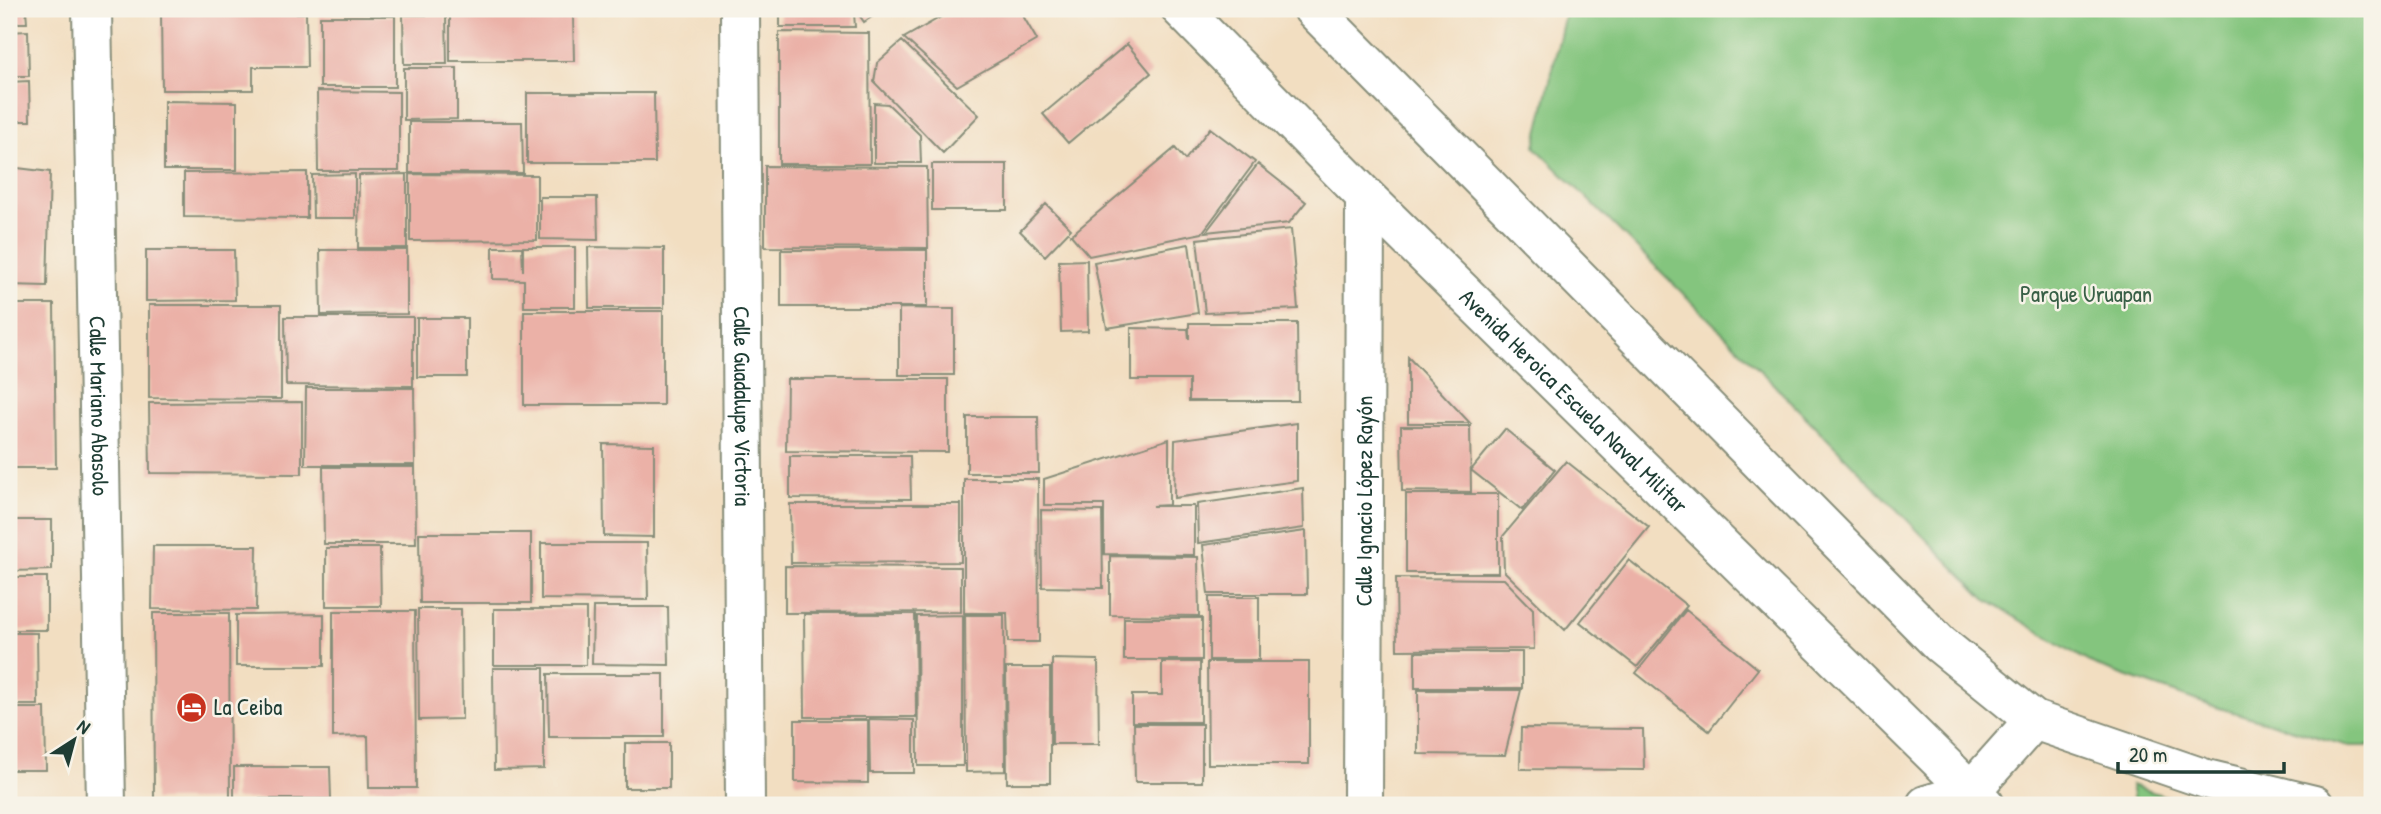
<svg xmlns="http://www.w3.org/2000/svg" width="2381" height="814" viewBox="0 0 2381 814" font-family="'Patrick Hand',sans-serif">
	<rect width="100%" height="100%" fill="#f7f3e8"/>
	<filter id="ink" filterUnits="userSpaceOnUse"><feTurbulence type="fractalNoise" baseFrequency=".0143" numOctaves="2"/><feDisplacementMap in="SourceGraphic" scale="14" xChannelSelector="R" yChannelSelector="G"/><feConvolveMatrix kernelMatrix="1 2 1 2 8 2 1 2 1" color-interpolation-filters="sRGB"/></filter>
	<filter id="wash" filterUnits="userSpaceOnUse"><feTurbulence type="fractalNoise" baseFrequency=".00686" numOctaves="4" result="noise"/><feDisplacementMap in="SourceGraphic" scale="28" xChannelSelector="R" yChannelSelector="G"/><feGaussianBlur stdDeviation="1.57" result="paint"/><feColorMatrix in="noise" values="0 0 0 0 0 0 0 0 0 0 0 0 0 0 0 0 0 1.4 0 .05"/><feComposite in="paint" operator="in"/></filter>
	<g filter="url(#wash)">
		<rect width="100%" height="100%" fill="#f2dec1"/>
		<path fill="#84c57e" stroke="#528159" stroke-width="2" d="M1566,9H2372V746H2348L2209,705L2094,665L1985,599L1728,338L1535,147Z
			M2131,785L2192,805H2135Z"/>
		<g id="blocks">
			<path fill="#ebb1a7" d="M9,9H26L27,23H9Z
				M780,9H851L854,13L855,27H780Z
				M855,9H883L864,22Z
				M955,9H1019L1037,40L957,86L904,38Z
				M450,12L573,13L574,61H450Z
				M161,13H306L307,67H253V90H162Z
				M403,15H446L447,64H404Z
				M320,16H395V87H320Z
				M28,31L29,76H9V32Z
				M779,32L869,33L870,164H779Z
				M902,41L979,115L943,153L874,82L877,63Z
				M1127,44L1151,73L1068,143L1043,114Z
				M404,68H457V119L404,120Z
				M29,81L30,121H9V82Z
				M317,91L399,92V171H318Z
				M527,93H654L655,163H527Z
				M164,101L237,102V170H164Z
				M874,103L888,104L920,135L921,163H874Z
				M409,122H522L523,173H409Z
				M1210,128L1255,162L1202,233L1089,256L1071,235L1175,148L1185,160Z
				M932,164H1007V210H932Z
				M1258,164L1306,202L1289,223L1206,232Z
				M765,166L927,167L928,248L765,247Z
				M9,167L50,172L47,286L9,285Z
				M307,172V218L184,217V173Z
				M355,174V218H313L312,175Z
				M407,174V248H358L359,175Z
				M410,174L537,175V240L410,241Z
				M540,197H597L598,240L540,239Z
				M1046,204L1071,229L1045,256L1020,231Z
				M1291,229L1298,309L1205,313L1197,239Z
				M1189,244L1198,313L1107,328L1094,262Z
				M493,247H522L523,271V247H575V307H524V280L493,279Z
				M588,247L664,248V308H589Z
				M146,250H234L235,300L146,301Z
				M320,250H407V314L321,315Z
				M781,250H927V307H781Z
				M1087,260L1088,331L1061,332L1059,261Z
				M9,304H54L56,468H9Z
				M149,305H281V399L149,398Z
				M899,308L954,309V375H899Z
				M524,311H663V405H524Z
				M285,317H413V386L286,385Z
				M417,318H467V377H417Z
				M1189,323H1297L1298,401H1189V380H1131V328L1188,329L1189,339Z
				M1408,357L1470,423H1408Z
				M787,379H948V452L786,451Z
				M306,388H414L415,465H305Z
				M302,402V474L150,473L149,403Z
				M967,417H1038L1039,473H967Z
				M1297,423V481L1174,498L1175,440Z
				M1401,426H1470L1471,492L1402,491Z
				M1505,429L1555,470L1522,510L1471,470Z
				M1169,439V505L1152,506H1194V555L1104,554V505H1044V479Z
				M603,444L654,445V537L604,536Z
				M790,456H910L911,499L790,498Z
				M1566,461L1649,527L1565,630L1504,571L1503,536Z
				M323,467H415L416,544H324Z
				M964,479H1038L1039,642H1008L1007,613H964Z
				M1303,488L1304,528L1198,543L1197,504Z
				M1406,494H1498V573H1406Z
				M790,504H961V562L791,563Z
				M1041,510L1102,511L1103,588L1042,587Z
				M9,520H52V570L9,571Z
				M1306,531L1307,594H1208L1203,545Z
				M419,533H531V603H420Z
				M541,543H647L648,600L541,599Z
				M153,546H257L256,610L152,609Z
				M326,548H380L381,606H326Z
				M1110,556L1198,557L1199,616L1110,615Z
				M1629,560L1687,606L1637,667L1580,622Z
				M785,566L961,567V612L785,613Z
				M9,577H47V630H9Z
				M1396,578L1504,579L1533,609L1534,649L1397,650Z
				M1209,597H1259V660H1209Z
				M593,607H668L669,665L592,664Z
				M418,609H461L462,719L419,720Z
				M494,609H586V665H494Z
				M1686,610L1758,669L1709,731L1636,673Z
				M333,611H415L416,788H369L368,736L333,737Z
				M153,613H229L230,800H154Z
				M324,614V666H236V615Z
				M804,614H915L916,717H805Z
				M963,615V766H918L917,616Z
				M965,615H1004L1005,771L966,772Z
				M1124,618H1202V660H1124Z
				M9,633H37L38,705H9Z
				M1415,652H1522V688H1415Z
				M1052,659L1098,660L1099,744H1052Z
				M1162,662H1200V722H1132V695H1162Z
				M1207,662H1309V764H1208Z
				M493,668H544V769L494,770Z
				M1006,668H1050V783H1007Z
				M548,674H664V737H549Z
				M1418,690H1521L1505,755L1418,754Z
				M9,708H45L46,770H9Z
				M869,719L914,720V773H870Z
				M795,720H868V783L795,782Z
				M1134,724H1202V782H1135Z
				M1521,728L1643,729L1644,770L1520,769Z
				M625,743H669V788H625Z
				M234,767H330L331,799H234Z"/>
		</g>
	</g>
	<g filter="url(#ink)">
		<use href="#blocks" fill-opacity="0" stroke="#888e7a" stroke-width="2"/>
		<g fill="none" stroke-linecap="round" stroke-linejoin="round">
			<defs>
				<g id="minor">
					<path id="s1" d="M92,9L106,805"/>
					<path id="s2" d="M740,9L745,805"/>
				</g>
				<g id="tertiary">
					<path id="s3" d="M1181,9L1365,196L1985,805"/>
					<path d="M1313,9L1940,644L2034,720L2206,779L2314,805"/>
					<path d="M1970,792L2034,720"/>
					<path id="s4" d="M1363,805L1365,196"/>
					<path d="M1926,805L1970,792"/>
				</g>
			</defs>
			<use href="#minor" stroke="#888e7a" stroke-width="42"/>
			<use href="#tertiary" stroke="#888e7a" stroke-width="42"/>
			<use href="#minor" stroke="#fff" stroke-width="38"/>
			<use href="#tertiary" stroke="#fff" stroke-width="38"/>
		</g>
	</g>
	<defs>
		<symbol id="hotel-disc" viewBox="-11 -11 22 22"><circle r="9.5" fill="#c8321e" stroke="#f7f3e8"/><path d="M-6-4.5h1.5V1H6V5H4.5V3h-9V5H-6ZM-4 0a1.8 1.8 0 1 1 3.6 0ZM.5 0V-2.5h3Q6-2.5 6 0Z" fill="#fff"/></symbol>
	</defs>
	<g fill-rule="evenodd">
		<use href="#hotel-disc" x="174" y="690" width="35" height="35"/>
	</g>
	<g text-anchor="middle" stroke-width="5" stroke-linejoin="round" paint-order="stroke">
		<g font-size="23" fill="#385f46" stroke="#f7f3e8">
			<text x="2086" y="302">Parque Uruapan</text>
		</g>
		<g font-size="23" fill="#1f3d34" stroke="#f7f3e8">
			<text dy="8" stroke="none"><textPath href="#s3" startOffset="555">Avenida Heroica Escuela Naval Militar</textPath></text>
			<text dy="8" stroke="none"><textPath href="#s1" startOffset="397">Calle Mariano Abasolo</textPath></text>
			<text dy="8" stroke="none"><textPath href="#s2" startOffset="397">Calle Guadalupe Victoria</textPath></text>
			<text dy="8" stroke="none"><textPath href="#s4" startOffset="304">Calle Ignacio López Rayón</textPath></text>
		</g>
		<g font-size="23" fill="#1f3d34" stroke="#f7f3e8" text-anchor="start">
			<text x="214" y="715">La Ceiba</text>
		</g>
	</g>
	<rect width="2381" height="814" fill="none" stroke="#f7f3e8" stroke-width="35"/>
	<g transform="translate(74 740) rotate(36)" stroke="#f7f3e8" stroke-width="5" paint-order="stroke">
	<path d="M0-5L12 26L0 18L-12 26Z" fill="#1f3d34"/>
	<text y="-10" font-size="19" font-weight="bold" text-anchor="middle" fill="#1f3d34">N</text>
	</g>
	<path d="M2118 762v10h166v-10" fill="none" stroke="#1f3d34" stroke-width="3.5"/>
	<text x="2129" y="762" font-size="21" fill="#1f3d34" stroke="#f7f3e8" stroke-width="5" paint-order="stroke">20 m</text>
</svg>
